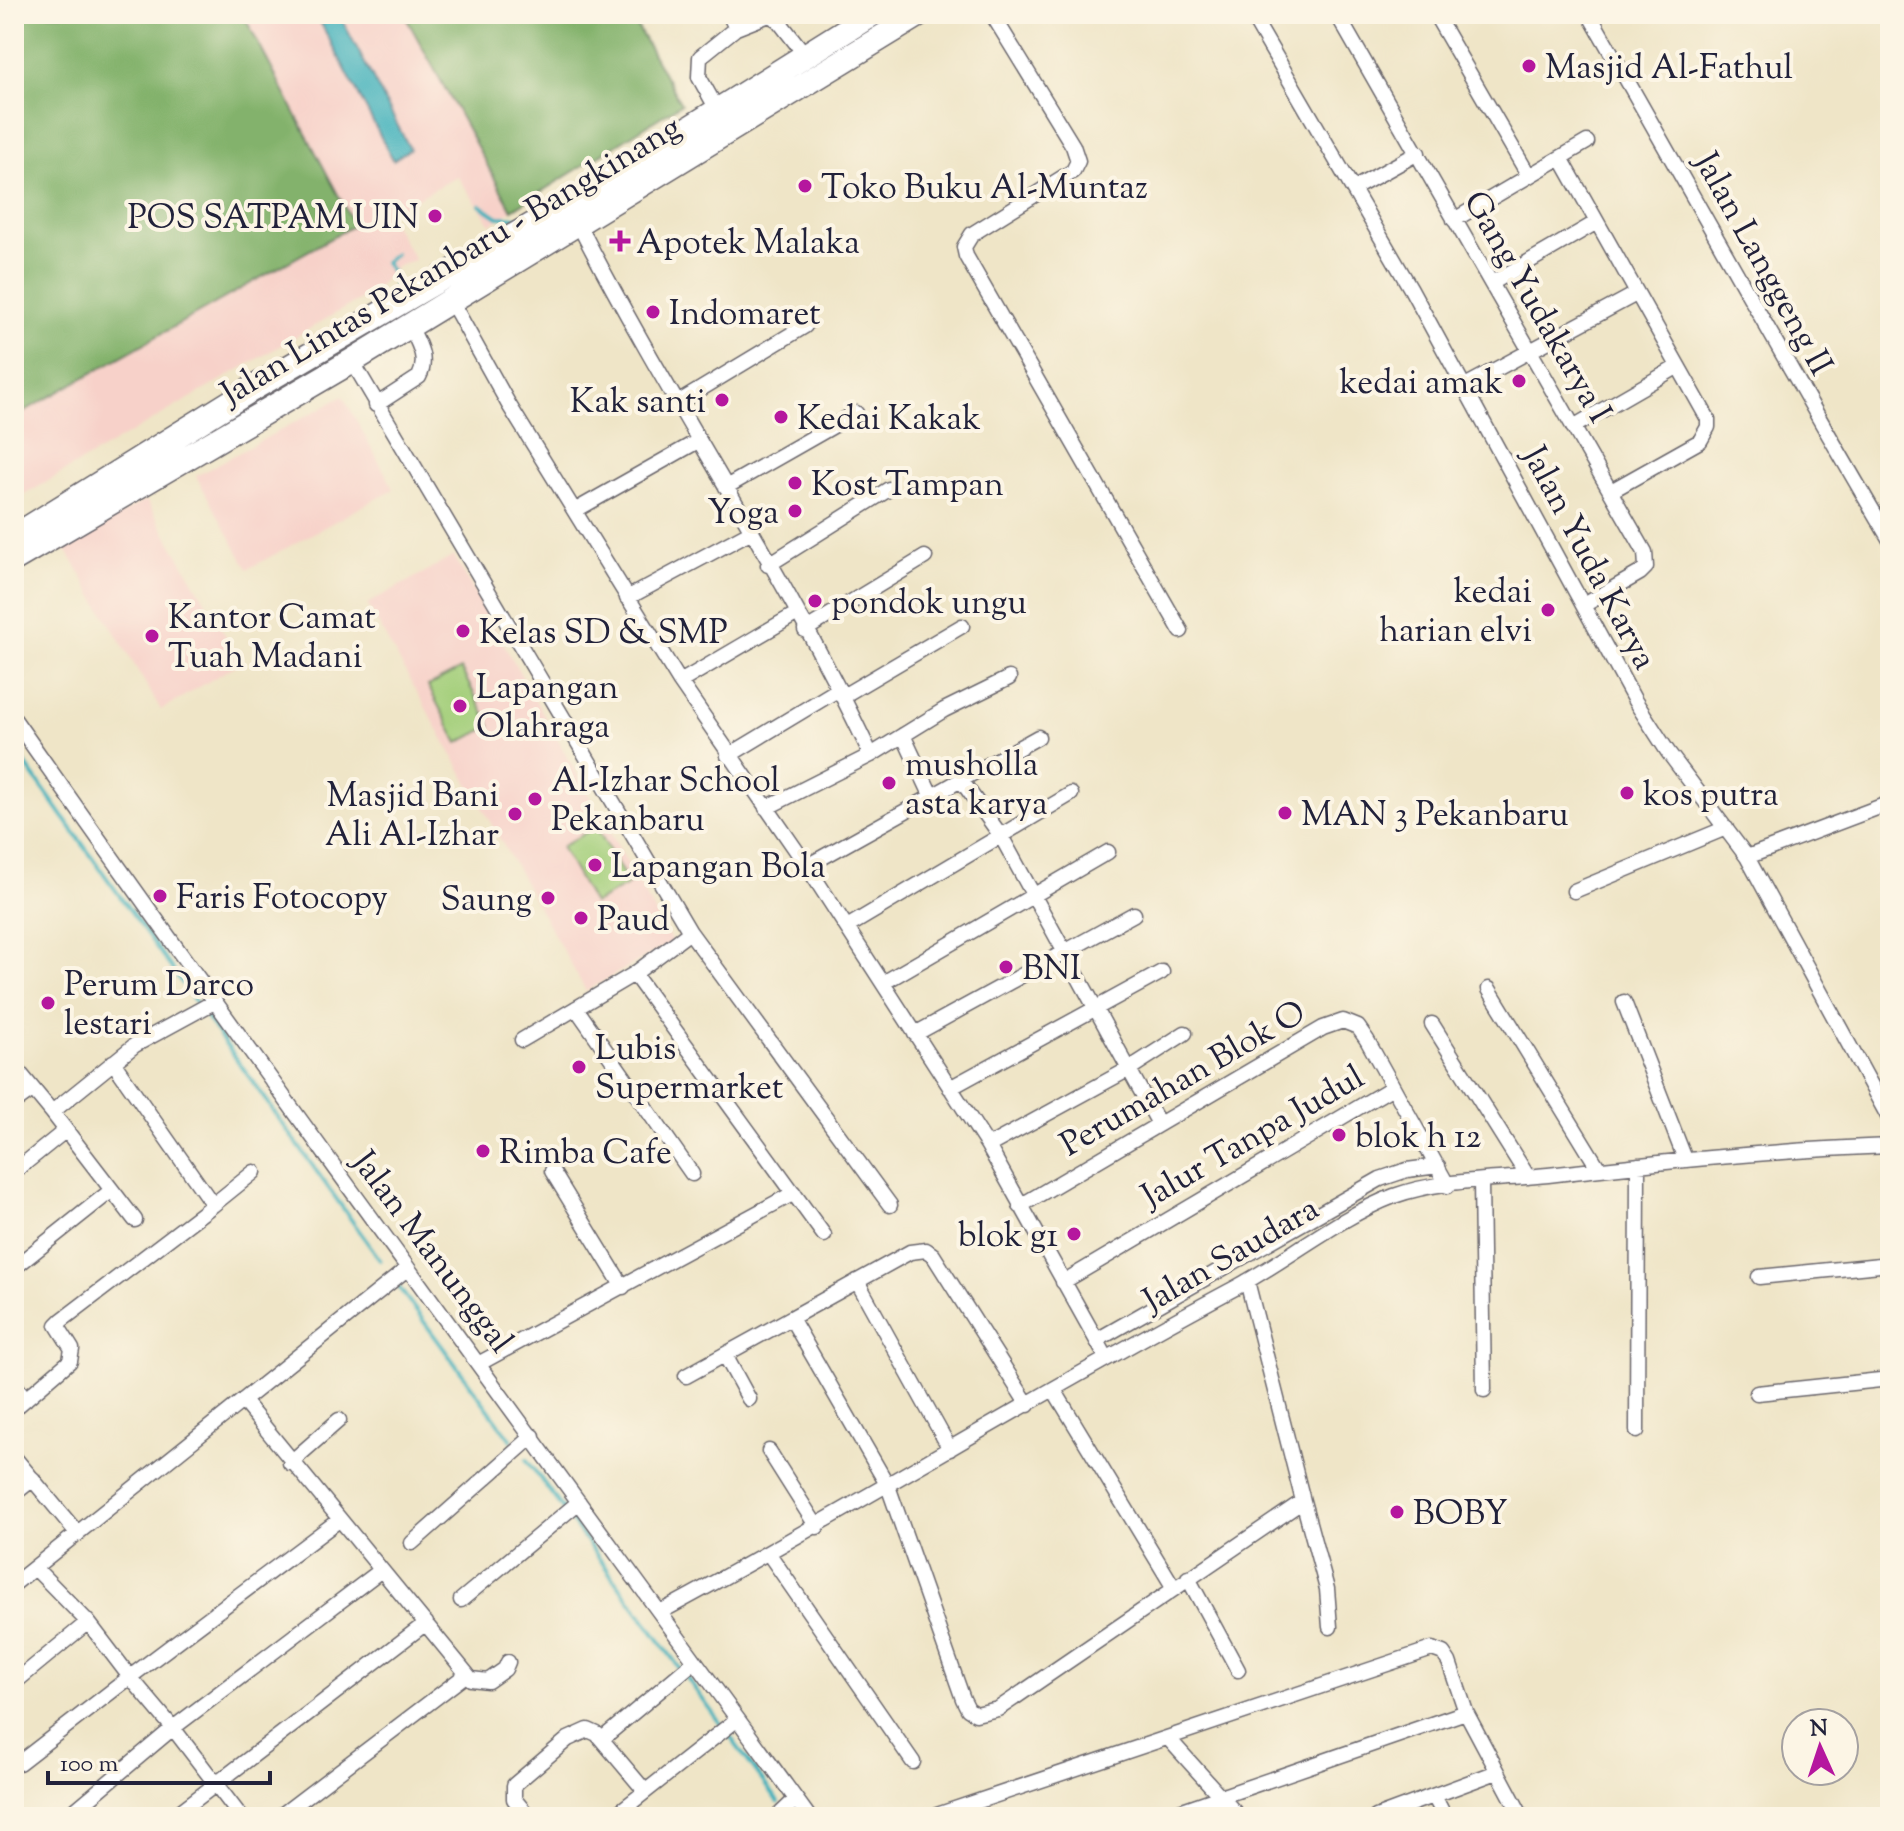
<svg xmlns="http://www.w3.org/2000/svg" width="1904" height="1831" viewBox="0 0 1904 1831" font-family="'Sorts Mill Goudy',serif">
	<rect width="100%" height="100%" fill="#fcf5e5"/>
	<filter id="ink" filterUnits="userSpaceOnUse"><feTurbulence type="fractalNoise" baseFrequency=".0125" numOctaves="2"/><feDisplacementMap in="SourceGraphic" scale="16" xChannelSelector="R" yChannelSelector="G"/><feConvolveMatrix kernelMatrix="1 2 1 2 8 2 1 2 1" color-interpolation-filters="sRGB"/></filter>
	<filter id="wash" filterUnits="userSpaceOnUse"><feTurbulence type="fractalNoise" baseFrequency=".006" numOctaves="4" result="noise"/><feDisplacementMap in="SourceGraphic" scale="32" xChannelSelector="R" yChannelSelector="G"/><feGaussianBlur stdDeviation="1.8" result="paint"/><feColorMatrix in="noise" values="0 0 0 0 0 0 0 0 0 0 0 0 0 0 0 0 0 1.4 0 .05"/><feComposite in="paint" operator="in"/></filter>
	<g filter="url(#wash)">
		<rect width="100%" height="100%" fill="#efe5c7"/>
		<path fill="#f7d1c9" d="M14,14H630L681,104L491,224L457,176L388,215L415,260L397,266L374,291L14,501Z
			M343,396L394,489L248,569L196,476Z
			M146,500L241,662L161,710L64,546Z
			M454,556L672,942L586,991L367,604Z"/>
		<path fill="#a4cf7c" stroke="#63785c" stroke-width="2" d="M461,669L491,726L458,743L428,686Z
			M596,827L629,884L593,904L561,847Z"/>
		<path fill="#83b26c" stroke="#526a54" stroke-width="2" d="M14,14H243L354,225L14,417Z
			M404,14H630L681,104L512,210Z"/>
		<path fill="#41b1bc" stroke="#326a7c" stroke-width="2" d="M316,14H339L410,149L393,160Z"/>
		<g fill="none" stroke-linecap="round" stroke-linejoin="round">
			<path stroke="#41b1bc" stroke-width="4" d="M480,205L498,217L523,218
				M394,296V276L385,262L395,254
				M14,748L380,1260
				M397,1285L511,1440
				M526,1459L778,1802
				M789,1816L790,1817"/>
		</g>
	</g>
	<g filter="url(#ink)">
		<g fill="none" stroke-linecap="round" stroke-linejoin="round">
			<defs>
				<path id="minor" d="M992,14L1073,146L1078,161L1073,171L972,234L964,247L966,256L1181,631
					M1251,14L1411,289L1635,701L1668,752L1747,857L1890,1120
					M1337,14L1645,552L1646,567L1640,573L1584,605
					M1435,14L1529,176
					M1589,14C1690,189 1787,366 1890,540
					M736,28L769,15L778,20L806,56
					M718,111L699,77L700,57L736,28L729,14
					M1561,158L1708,419V427L1700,441L1611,491
					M1353,189L1418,153
					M1454,220L1587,142
					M577,221C669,402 785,571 871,755L944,710L1009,678
					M1492,283L1597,222
					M450,299L509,405L680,682L807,866L988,1146L1106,1357
					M352,361L690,932
					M1465,386L1636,294
					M676,404L805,326
					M376,405L419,377C429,358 417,341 409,324
					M1573,427L1677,367
					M726,487L856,413
					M576,510L698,441
					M768,565L889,489
					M627,598L750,532
					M805,630L925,557
					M680,682L796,614
					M843,696L962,626
					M14,719C274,1089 543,1452 809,1817
					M903,735L932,797
					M728,756L839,689
					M961,780L1001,836L1159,1124
					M766,808L871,755
					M1747,857L1890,803
					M807,866L1038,737
					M1574,891L1726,828
					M847,927L1071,794
					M634,974L824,1235
					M883,983L1108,852
					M1489,989L1599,1169
					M1624,1002L1685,1159
					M576,1008L692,1174
					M1432,1024L1528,1177
					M915,1034L1134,914
					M522,1040L634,974L690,932L890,1205
					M113,1062L213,1205L254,1172
					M14,1066L52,1112
					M950,1088L1162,972
					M14,1103L32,1090
					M988,1146L1129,1069L1185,1033
					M552,1171L623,1287
					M14,1172L66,1130
					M1481,1182L1484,1390
					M1020,1206L1323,1028L1343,1021L1358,1027L1367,1040L1448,1186
					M135,1220L52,1112L135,1045L214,1002
					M14,1268L112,1190
					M1759,1277L1890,1264
					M857,1281L950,1449
					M1063,1282L1393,1087
					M1097,1340L1380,1179L1407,1170L1438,1166
					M725,1355L749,1399
					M480,1363L794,1193
					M686,1376L791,1318
					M14,1384L26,1399
					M1054,1390L1174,1588
					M1757,1393L1890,1379
					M243,1401L471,1679L488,1681L505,1669L508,1662
					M1028,1405L933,1255L926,1250L910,1252L791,1318L888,1486L963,1699L968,1709L976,1714L998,1709L1303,1501L1247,1281
					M14,1409L70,1361L72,1349L57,1325L62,1320L213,1205
					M1637,1431L1638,1165
					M769,1451L817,1527
					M14,1457L78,1534
					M290,1463L339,1420
					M14,1494L33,1479
					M1303,1501L1327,1589L1330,1627
					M339,1520L130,1677L173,1728L380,1571
					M412,1543L533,1436
					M769,1554L913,1762
					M1188,1578L1238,1670
					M14,1584L408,1268
					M461,1600L579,1502
					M662,1611C856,1507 1043,1390 1237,1287C1288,1259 1341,1216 1394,1196C1441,1179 1499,1180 1548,1175C1662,1162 1775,1150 1890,1146
					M14,1683L88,1622
					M602,1739L695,1661
					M1169,1739L1239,1817
					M19,1763L130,1677L88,1622L35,1568
					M1434,1796L1445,1817
					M67,1817L173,1728L241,1817
					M173,1817L426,1623
					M279,1817L467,1674
					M529,1817L514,1799V1785L568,1739L588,1730L597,1734L645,1791
					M613,1817L735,1721
					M777,1817L796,1799
					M931,1817L1432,1649L1443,1653L1449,1662L1466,1712L1522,1817
					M1162,1817L1466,1712
					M1376,1817L1497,1772"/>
				<path id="trunk" d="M14,537L252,389L565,206L872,14
					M14,559L352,361L920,14"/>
			</defs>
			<use href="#minor" stroke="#6a666c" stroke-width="17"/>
			<use href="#trunk" stroke="#6a666c" stroke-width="27"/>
			<use href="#minor" stroke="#fff" stroke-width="14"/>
			<use href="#trunk" stroke="#fff" stroke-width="24"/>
		</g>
	</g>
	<g fill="#b5179e" stroke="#fcf5e5" stroke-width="3">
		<circle cx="1529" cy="66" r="8"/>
		<circle cx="805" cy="186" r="8"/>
		<circle cx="435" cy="216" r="8"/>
		<path d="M616 229h8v8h8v8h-8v8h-8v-8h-8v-8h8z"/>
		<circle cx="653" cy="312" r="8"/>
		<circle cx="1519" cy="381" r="8"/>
		<circle cx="722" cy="400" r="8"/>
		<circle cx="781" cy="417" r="8"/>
		<circle cx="795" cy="483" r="8"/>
		<circle cx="795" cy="511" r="8"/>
		<circle cx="815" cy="601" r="8"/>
		<circle cx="1548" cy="610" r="8"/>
		<circle cx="463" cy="631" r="8"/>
		<circle cx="152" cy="636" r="8"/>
		<circle cx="460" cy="706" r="8"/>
		<circle cx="889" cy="783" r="8"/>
		<circle cx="1627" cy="793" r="8"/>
		<circle cx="535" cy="799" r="8"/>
		<circle cx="1285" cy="813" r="8"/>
		<circle cx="515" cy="814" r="8"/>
		<circle cx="595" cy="865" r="8"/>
		<circle cx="160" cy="896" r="8"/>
		<circle cx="548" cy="898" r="8"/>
		<circle cx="581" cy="918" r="8"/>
		<circle cx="1006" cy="967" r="8"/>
		<circle cx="48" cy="1003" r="8"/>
		<circle cx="579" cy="1067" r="8"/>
		<circle cx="1339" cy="1135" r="8"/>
		<circle cx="483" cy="1151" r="8"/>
		<circle cx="1074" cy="1234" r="8"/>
		<circle cx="1397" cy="1512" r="8"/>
	</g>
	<g text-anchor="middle" stroke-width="8" stroke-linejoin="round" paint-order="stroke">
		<g font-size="34" fill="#22223b" stroke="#fcf5e5" text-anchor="start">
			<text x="1545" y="78">Masjid Al-Fathul</text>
			<text x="821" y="198">Toko Buku Al-Muntaz</text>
			<text x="419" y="228" text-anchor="end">POS SATPAM UIN</text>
			<text x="636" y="253">Apotek Malaka</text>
			<text x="669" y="324">Indomaret</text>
			<text x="1503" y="393" text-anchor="end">kedai amak</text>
			<text x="706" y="412" text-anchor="end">Kak santi</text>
			<text x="797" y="429">Kedai Kakak</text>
			<text x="811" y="495">Kost Tampan</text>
			<text x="779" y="523" text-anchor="end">Yoga</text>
			<text x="1532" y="602" text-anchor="end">kedai<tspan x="1532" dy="39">harian elvi</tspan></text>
			<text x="831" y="613">pondok ungu</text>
			<text x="168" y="628">Kantor Camat<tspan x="168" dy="39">Tuah Madani</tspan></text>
			<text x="479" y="643">Kelas SD &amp; SMP</text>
			<text x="476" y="698">Lapangan<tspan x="476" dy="39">Olahraga</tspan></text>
			<text x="905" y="775">musholla<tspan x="905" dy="39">asta karya</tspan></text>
			<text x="551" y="791">Al-Izhar School<tspan x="551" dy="39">Pekanbaru</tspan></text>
			<text x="1643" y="805">kos putra</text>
			<text x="499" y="806" text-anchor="end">Masjid Bani<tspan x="499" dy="39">Ali Al-Izhar</tspan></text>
			<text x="1301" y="825">MAN 3 Pekanbaru</text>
			<text x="611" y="877">Lapangan Bola</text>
			<text x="176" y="908">Faris Fotocopy</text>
			<text x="532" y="910" text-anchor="end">Saung</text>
			<text x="597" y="930">Paud</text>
			<text x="1022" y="979">BNI</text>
			<text x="64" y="995">Perum Darco<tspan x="64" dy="39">lestari</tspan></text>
			<text x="595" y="1059">Lubis<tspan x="595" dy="39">Supermarket</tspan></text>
			<text x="1355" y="1147">blok h 12</text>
			<text x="499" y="1163">Rimba Cafe</text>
			<text x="1058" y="1246" text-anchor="end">blok g1</text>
			<text x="1413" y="1524">BOBY</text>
		</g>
		<g font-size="34" fill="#22223b" stroke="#fcf5e5">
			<text transform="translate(450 259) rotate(-31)" y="12">Jalan Lintas Pekanbaru - Bangkinang</text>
			<text transform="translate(1765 263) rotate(61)" y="12">Jalan Langgeng II</text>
			<text transform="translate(1539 306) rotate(60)" y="12">Gang Yudakarya I</text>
			<text transform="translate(1591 557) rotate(62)" y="12">Jalan Yuda Karya</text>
			<text transform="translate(1182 1077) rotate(-30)" y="12">Perumahan Blok O</text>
			<text transform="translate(1252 1135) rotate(-30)" y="12">Jalur Tanpa Judul</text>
			<text transform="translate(434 1251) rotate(53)" y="12">Jalan Manunggal</text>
			<text transform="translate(1230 1253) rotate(-30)" y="12">Jalan Saudara</text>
		</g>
	</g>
	<rect width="1904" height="1831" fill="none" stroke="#fcf5e5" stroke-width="48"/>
	<g transform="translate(1820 1747) rotate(357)"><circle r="38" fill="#fcf5e5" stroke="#a5a1a1" stroke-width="2"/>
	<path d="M0-6L14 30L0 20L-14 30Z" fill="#b5179e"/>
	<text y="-12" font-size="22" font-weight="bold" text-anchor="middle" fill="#22223b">N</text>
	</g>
	<path d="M48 1771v12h222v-12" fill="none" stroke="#22223b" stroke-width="4"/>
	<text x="60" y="1771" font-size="24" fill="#22223b" stroke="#fcf5e5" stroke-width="6" paint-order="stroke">100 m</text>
</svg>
